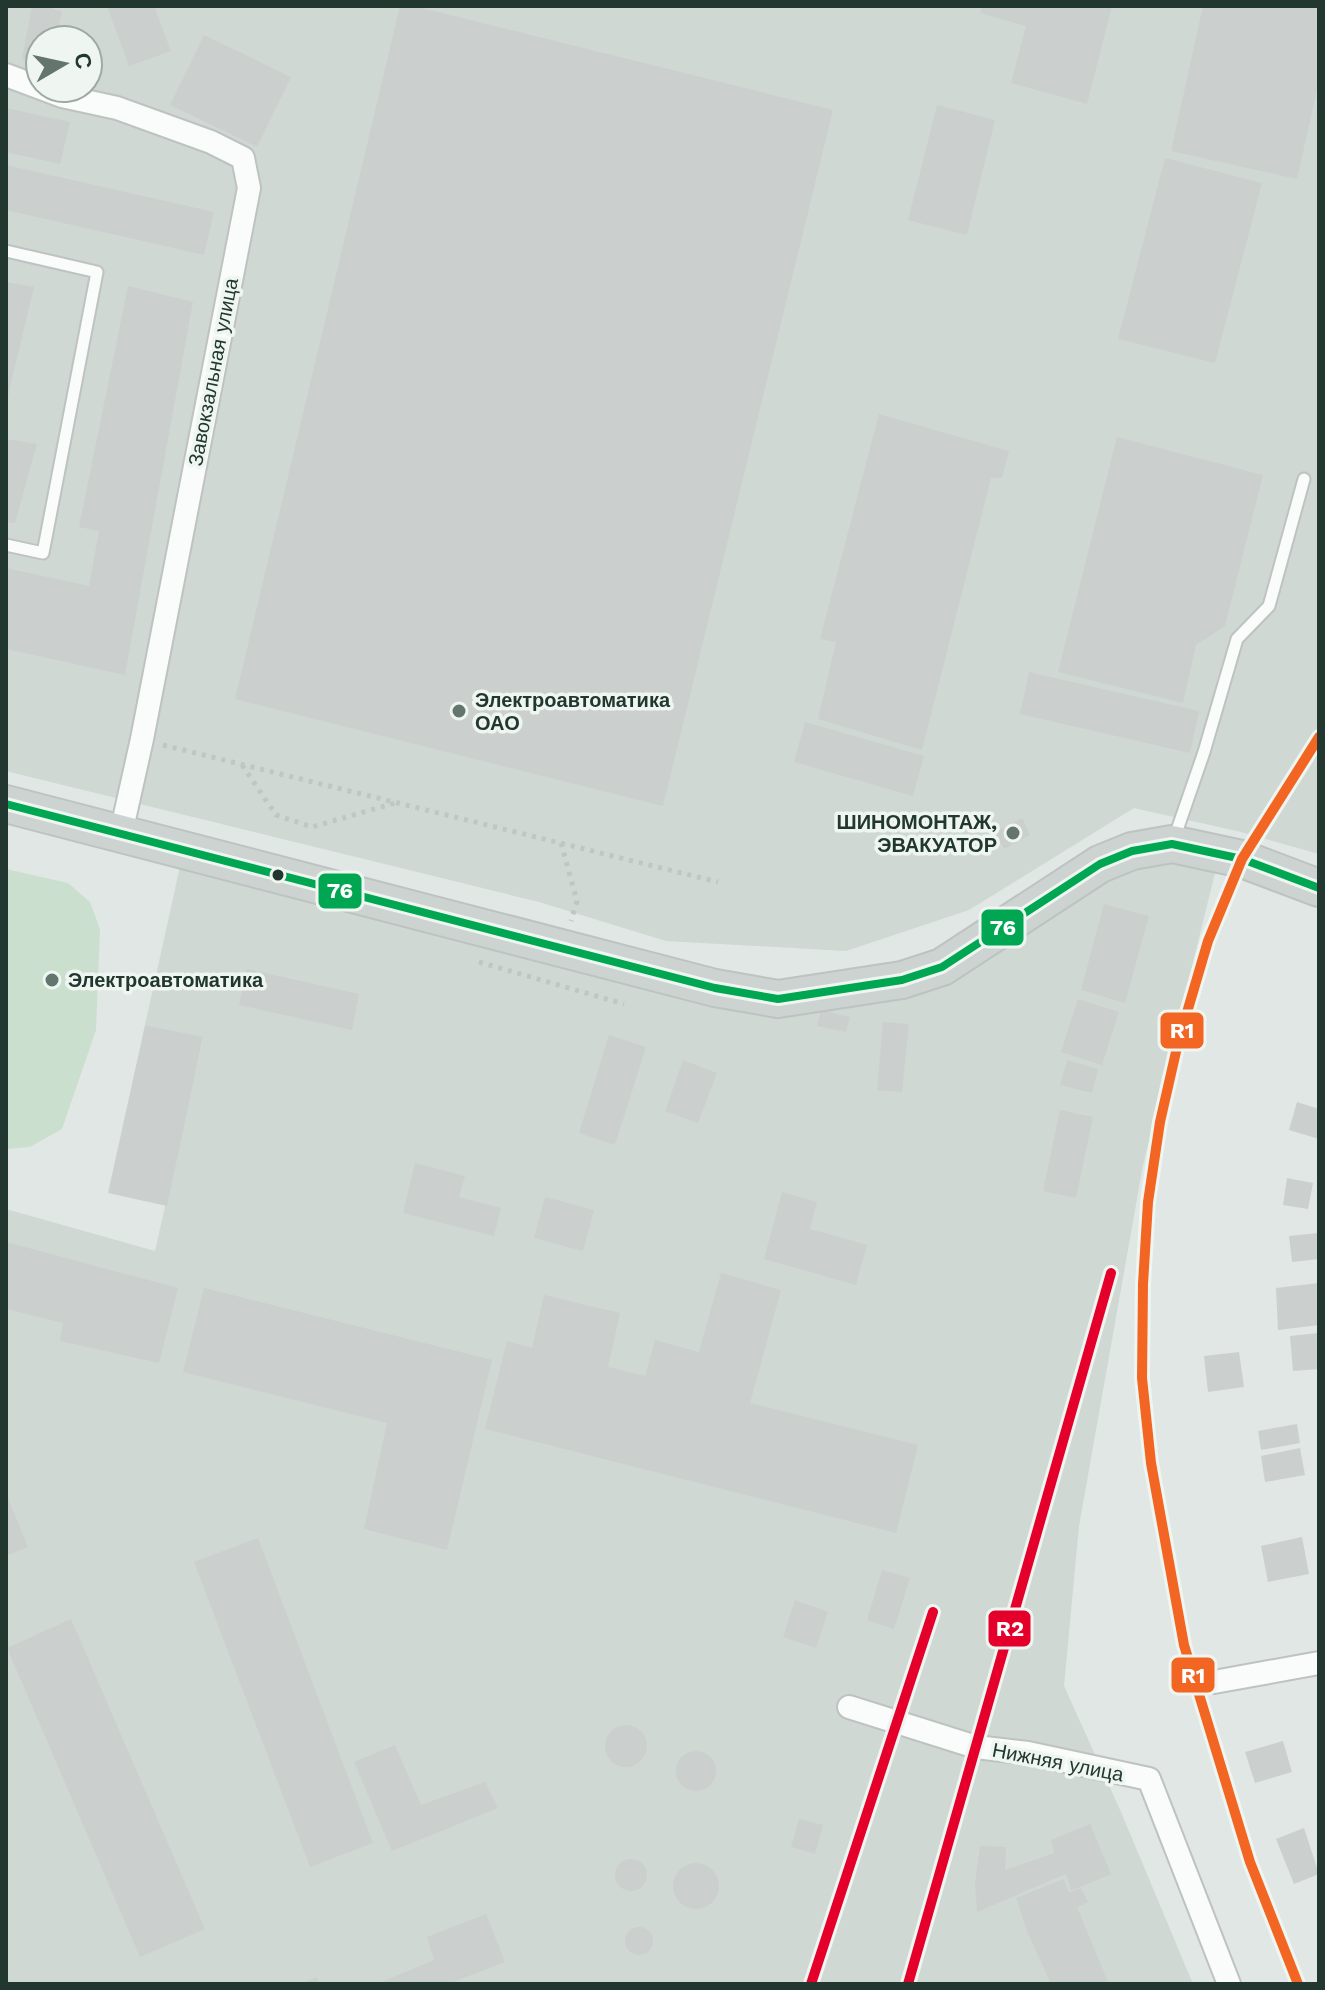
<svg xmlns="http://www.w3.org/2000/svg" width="1325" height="1990" viewBox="0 0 1325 1990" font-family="'Work Sans',sans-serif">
	<rect width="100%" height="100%" fill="#e1e7e4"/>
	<path fill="#cfd8d3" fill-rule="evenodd" d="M6,6H1319V854L1241,832L1134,808L969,910L846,951L666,941L539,902L6,771ZM40,40H88V88H40Z
		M1173,858L1216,869L1143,1165L1079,1526L1064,1686L1121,1812L1193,1984H6V1209L155,1251L203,1038L145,1025L181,862L852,1003L1102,880L1139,865Z"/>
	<path fill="#cbdfcf" d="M6,869L68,883L90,902L100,929L96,1030L62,1129L30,1147L6,1149Z"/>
	<path fill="#cbd0ce" d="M32,6H54L53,9L62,11L56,40H40V63L22,59Z
		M107,6H154L171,51L129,66Z
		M400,6H414L833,110L663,806L235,699Z
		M982,6H1112L1087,104L1011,83L1026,26L980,13Z
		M1203,6H1319V81L1297,179L1171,151Z
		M204,35L291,77L257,147L170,105Z
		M937,105L995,120L967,235L908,220Z
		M6,108L70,122L60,164L6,152Z
		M1165,158L1262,183L1215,363L1118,339Z
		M6,165L214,212L204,255L6,210Z
		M6,282L34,287L7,400H6Z
		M128,286L193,302L125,675L6,649V568L89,586L99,531L79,527Z
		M879,414L1009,451L1002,478H991L922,750L818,719L836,642L820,639Z
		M1117,437L1263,475L1225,626L1196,645L1183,703L1058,672Z
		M6,439L37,444L15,523L6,522Z
		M1029,672L1199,711L1190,753L1020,714Z
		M805,722L924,756L913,796L794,762Z
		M1022,818L1030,835L1004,849L995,832Z
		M1104,904L1149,916L1125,1003L1081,990Z
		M247,969L359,994L352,1030L239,1005Z
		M1078,999L1119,1012L1102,1065L1061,1052Z
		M821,1010L850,1017L846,1032L817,1026Z
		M883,1022L909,1024L902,1092L877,1090Z
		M145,1025L203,1037L167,1206L108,1193Z
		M609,1035L646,1047L615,1145L579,1133Z
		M683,1060L717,1073L698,1123L665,1111Z
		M1067,1060L1098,1069L1092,1093L1060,1085Z
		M1297,1102L1319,1109V1139L1289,1130Z
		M1060,1110L1093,1117L1076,1198L1043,1191Z
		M415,1163L465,1176L459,1197L501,1208L494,1236L403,1213Z
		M1287,1178L1313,1183L1308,1209L1283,1205Z
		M782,1192L817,1202L810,1229L867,1245L856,1285L764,1259Z
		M545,1197L594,1210L583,1251L534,1238Z
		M1318,1233L1319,1259L1292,1262L1289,1236Z
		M6,1242L178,1288L159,1363L60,1341L63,1323L6,1309Z
		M721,1273L781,1290L750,1403L918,1445L896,1533L485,1429L507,1341L532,1348L544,1295L620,1313L608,1367L645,1376L655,1340L699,1352Z
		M1319,1283V1325L1278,1330L1276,1288Z
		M204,1288L492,1360L447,1550L364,1529L387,1423L183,1372Z
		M1319,1333V1369L1293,1371L1290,1336Z
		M1239,1352L1244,1387L1208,1392L1204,1356Z
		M1297,1424L1300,1443L1261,1450L1258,1431Z
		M1300,1448L1305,1475L1265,1482L1261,1456Z
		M6,1493L28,1547L6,1556Z
		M1302,1537L1309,1574L1268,1582L1261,1546Z
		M258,1538L373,1843L310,1867L194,1562Z
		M882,1570L910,1578L894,1629L867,1620Z
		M795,1600L828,1612L816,1648L783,1637Z
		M71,1619L205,1929L140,1957L7,1648Z
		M605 1746a21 21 0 1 1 42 0a21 21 0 1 1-42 0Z
		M1283,1741L1292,1772L1255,1783L1245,1752Z
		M395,1745L421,1805L485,1782L498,1808L392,1851L354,1762Z
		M676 1771a20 20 0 1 1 40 0a20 20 0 1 1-40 0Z
		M799,1819L823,1825L815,1854L791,1847Z
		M1090,1824L1111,1874L1071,1891L1066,1874L977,1912L975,1883L980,1846L1006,1847L1005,1870L1054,1853L1051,1840Z
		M1304,1828L1319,1874L1294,1884L1276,1839Z
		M615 1875a16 16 0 1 1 32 0a16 16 0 1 1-32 0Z
		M673 1886a23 23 0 1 1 46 0a23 23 0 1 1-46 0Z
		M1064,1879L1069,1893L1081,1888L1088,1902L1077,1907L1109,1984H1051L1027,1931L1016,1898Z
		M486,1914L505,1962L448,1984H377L434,1960L427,1937Z
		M625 1941a14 14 0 1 1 28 0a14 14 0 1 1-28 0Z
		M317,1977L320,1984H299Z"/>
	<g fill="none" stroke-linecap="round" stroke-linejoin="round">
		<defs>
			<path id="service" d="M6,251L97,272L43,553L6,545
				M1174,839L1204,752L1237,639L1269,606L1304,479"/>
			<path id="minor" d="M6,75L62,96L117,108L211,142L243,158L249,188L142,739L121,833
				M1214,1682L1319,1663
				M849,1707L976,1747L1028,1753L1149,1779L1229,1984"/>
			<path id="primary" d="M6,804L715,988L778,999L902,980L942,967L1100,864L1132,851L1172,844L1242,859L1319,888"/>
		</defs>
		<use href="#service" stroke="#bec3c1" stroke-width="15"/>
		<use href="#minor" stroke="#bec3c1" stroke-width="26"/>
		<use href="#primary" stroke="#bcc3c0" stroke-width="40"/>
		<path stroke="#bfc7c3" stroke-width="5" stroke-dasharray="4 6" stroke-linecap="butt" d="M163,745L718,882
			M242,765L276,815L312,827L395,803
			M561,843L577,901L571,921
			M479,962L624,1004"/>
		<use href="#service" stroke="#fafbfb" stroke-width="11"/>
		<use href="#minor" stroke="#fafbfb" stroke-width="22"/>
		<use href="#primary" stroke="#cdd3d0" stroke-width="36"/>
		<defs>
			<path id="bus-1" d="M6,804L715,988L778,999L902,980L942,967L1100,864L1132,851L1172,844L1242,859L1319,888"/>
		</defs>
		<use href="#bus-1" stroke="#eff6f1" stroke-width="14"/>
		<use href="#bus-1" stroke="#00a651" stroke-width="8"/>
		<defs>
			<path id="rail-1" d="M1298,1984L1250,1862L1184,1645L1151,1463L1142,1378L1143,1284L1148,1202L1160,1122L1178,1043L1208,941L1242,859L1319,737"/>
			<path id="rail-2" d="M811,1984L933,1612
				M908,1984L1111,1273"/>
		</defs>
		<use href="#rail-1" stroke="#eff6f1" stroke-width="16"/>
		<use href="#rail-2" stroke="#eff6f1" stroke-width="16"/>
		<use href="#rail-1" stroke="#f26522" stroke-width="10"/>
		<use href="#rail-2" stroke="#e4002b" stroke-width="10"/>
	</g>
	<g fill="#64756e" stroke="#eff6f1" stroke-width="3">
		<circle cx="459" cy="711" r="8"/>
		<circle cx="1013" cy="833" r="8"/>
		<circle cx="52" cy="980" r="8"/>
	</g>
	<circle fill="#21372f" stroke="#eff6f1" stroke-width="3" cx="278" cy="875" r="7"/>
	<g text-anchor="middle" stroke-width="7" stroke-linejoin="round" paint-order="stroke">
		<g font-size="20" fill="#21372f" stroke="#eff6f1">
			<text transform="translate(213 372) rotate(-79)" y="7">Завокзальная улица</text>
			<text transform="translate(1058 1762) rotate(11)" y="7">Нижняя улица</text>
		</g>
		<g font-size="20" font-weight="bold" fill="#21372f" stroke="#eff6f1" text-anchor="start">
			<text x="475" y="707">Электроавтоматика<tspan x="475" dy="23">ОАО</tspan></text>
			<text x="997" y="829" text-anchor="end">ШИНОМОНТАЖ,<tspan x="997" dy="23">ЭВАКУАТОР</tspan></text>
			<text x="68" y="987">Электроавтоматика</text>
		</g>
	</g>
	<g stroke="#eff6f1" stroke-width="3">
		<rect x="317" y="872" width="46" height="38" rx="8" fill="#00a651"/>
		<rect x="980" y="908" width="45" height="39" rx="8" fill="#00a651"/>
		<rect x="1159" y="1011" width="46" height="39" rx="8" fill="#f26522"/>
		<rect x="987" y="1609" width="45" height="39" rx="8" fill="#e4002b"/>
		<rect x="1170" y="1656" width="46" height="38" rx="8" fill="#f26522"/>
	</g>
	<g font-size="22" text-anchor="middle" font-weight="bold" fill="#fff">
		<text x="340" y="898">76</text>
		<text x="1003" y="935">76</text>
		<text x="1182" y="1038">R1</text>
		<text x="1010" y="1636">R2</text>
		<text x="1193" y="1683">R1</text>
	</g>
	<rect width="1325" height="1990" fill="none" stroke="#21372f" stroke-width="16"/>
	<g transform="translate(64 64) rotate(81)"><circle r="38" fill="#eff6f1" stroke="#9daaa3" stroke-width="2"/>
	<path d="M0-6L14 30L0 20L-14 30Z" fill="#64756e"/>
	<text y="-12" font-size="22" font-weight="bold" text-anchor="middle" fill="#21372f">С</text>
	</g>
</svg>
